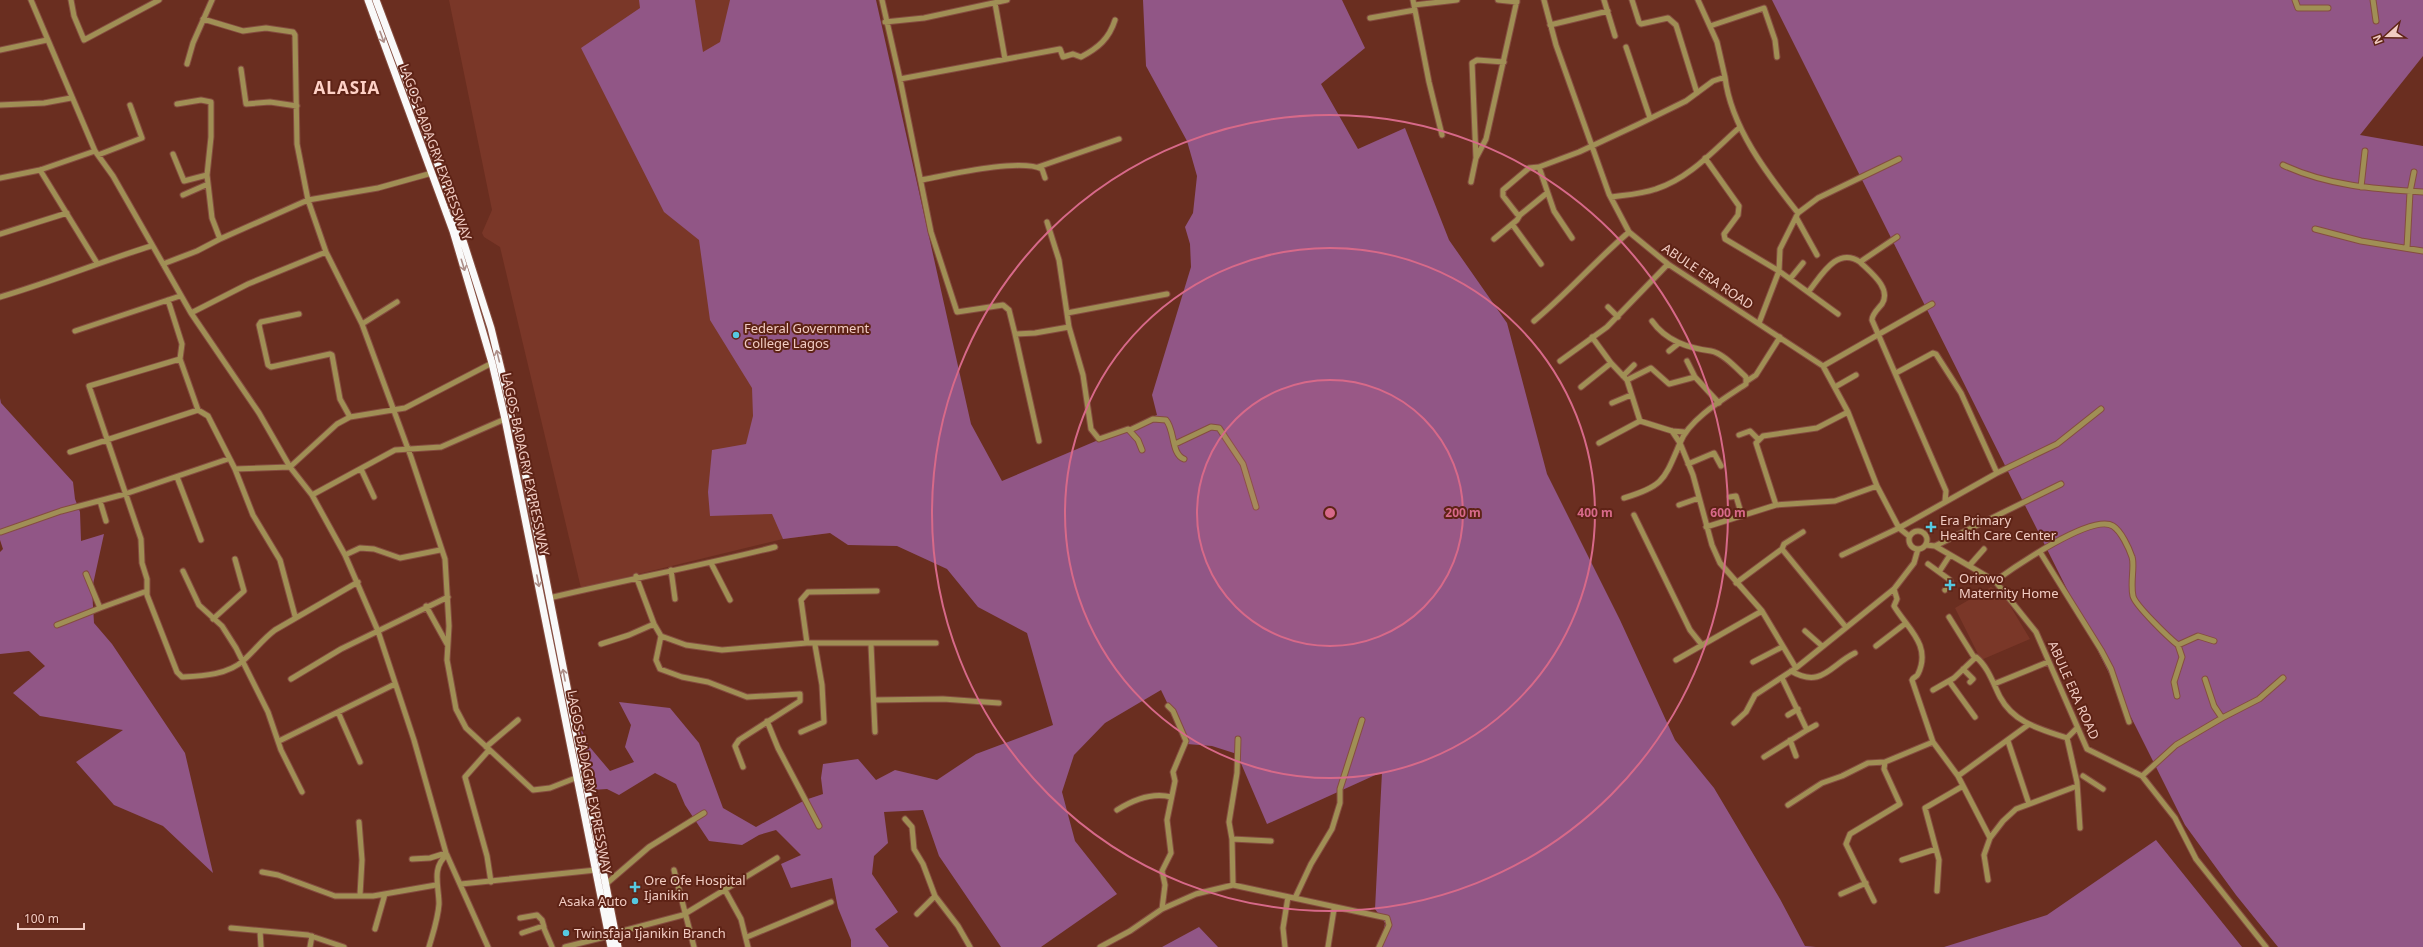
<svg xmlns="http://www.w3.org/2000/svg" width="2423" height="947" viewBox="0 0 2423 947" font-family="'Noto Sans',sans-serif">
	<rect width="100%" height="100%" fill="#6a2e20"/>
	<path fill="#7a3728" d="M449,0H876L830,533L783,539L581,588L500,247L484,237L482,233L492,210Z
		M1991,587L2003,594L2030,639L1981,660L1955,608Z"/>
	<path fill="#915686" d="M639,0H695L703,52L720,42L730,0H876L971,424L1002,481L1157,415L1152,395L1191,267L1190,244L1185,227L1193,213L1197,176L1187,141L1146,66L1143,0H1342L1365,48L1321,84L1358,149L1405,128L1449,240L1507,323L1547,474L1620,620L1675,740L1714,788L1780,899L1805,946L1816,947H1381L1385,923L1375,909L1382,772L1267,824L1237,754L1212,746L1187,744L1161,690L1105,723L1074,755L1062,792L1075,841L1117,894L1041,947H1001L939,856L923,810L884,812L888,843L874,856L872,874L898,912L875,929L889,947H851V940L838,908L832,878L791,888L781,864L801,855L776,830L759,835L742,845L709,841L685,805L676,784L655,773L619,795L607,789L592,790L574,711L588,745L610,771L634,762L625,747L631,725L619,702L670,708L699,743L723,808L756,827L805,800L823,794L821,778L823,764L858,759L876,780L895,770L937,780L976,754L1053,725L1027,633L978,607L947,569L897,546L848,545L830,533L783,539L772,514L710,516L708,492L712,450L746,444L753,416L752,388L710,320L699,240L664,212L581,48L640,8Z
		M1772,0H2423V56L2360,135L2423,146V947H2278L2236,895L2185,825Z
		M0,398L1,403L73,482L75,499L80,512L81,541L104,534L92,589L94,623L112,644L185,753L213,873L163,826L114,805L76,762L123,730L40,716L13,693L45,666L29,651L0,654V552L3,549L0,540Z
		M2156,840L2242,947H1944L2047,915Z
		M1199,927L1218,947H1162Z"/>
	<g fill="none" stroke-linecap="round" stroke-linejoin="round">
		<defs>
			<path id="minor" d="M31,0L95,151L113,176L191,313L259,413L290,467L312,495L345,555L378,631L414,740L446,853L488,947
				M71,0L74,16L84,40L159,0
				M882,0L900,79L931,232L957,312L1003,305L1009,310L1015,334L1035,333L1069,327
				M1413,0L1429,82L1442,135
				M1498,0L1517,2
				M1544,0L1556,45L1609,194L1629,232L1668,264L1823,366L1848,412L1877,486L1899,528L1909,536
				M1604,0L1615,36
				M1632,0L1639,22L1641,24L1668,18L1676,25L1697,93
				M1698,0L1717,42L1725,77
				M2295,0L2298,8H2328
				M2373,0L2376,21
				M995,3L1005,59
				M1414,5L1457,0
				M1370,18L1415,10
				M203,19L243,31L266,28L293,32L295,35L297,144L308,200L326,252L362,324L411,457L445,559L449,626L447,660L456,709L466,728L533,790L550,788L578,777
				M885,22L924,18L1007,0
				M1550,25L1608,11
				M1710,26L1764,8L1775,40L1777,57
				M1626,47L1650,118
				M0,50L47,40
				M187,64L193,43L212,0
				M241,69L246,104L270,102L297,106
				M900,79L1060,49L1063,57L1073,54L1081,57C1098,48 1109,39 1115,20
				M177,104L201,100L211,102V137L207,175L212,218L220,239
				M0,105L44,103L71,98
				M173,154L184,181L207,175
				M98,155L142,138L130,105
				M1476,158L1472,63L1477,60L1504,62
				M1705,158L1739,206L1738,215L1724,234L1725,239L1779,271L1838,314
				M2283,165C2328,186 2375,189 2423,192
				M1038,167L1119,139
				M1539,167L1529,168L1503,190V196L1517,214L1520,215L1547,193
				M40,170L97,263
				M0,178L40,170L95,151
				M921,180C948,175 1019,158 1042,169L1045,178
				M1471,182L1476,158L1486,139L1517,0
				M2361,187L2365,151
				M183,195L208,184
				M1611,197C1626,195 1642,194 1656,189C1690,178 1714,150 1740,127
				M1796,217L1817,255
				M1047,222L1059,260L1069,327L1083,375L1091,429L1099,439L1128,429L1138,440L1142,450
				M1512,224L1541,264
				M2315,229L2361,241L2423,251
				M0,234L67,213
				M1572,238L1554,211L1539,167L1579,152L1639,124L1686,101L1713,81L1725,77C1731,127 1767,174 1798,213
				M1494,239L1517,220L1520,215
				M2407,248L2410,192L2414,172
				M1860,262C1870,272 1892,288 1882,304C1878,309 1872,314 1872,320L1946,491L1945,501
				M163,264L197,251L220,239L308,200L378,188L432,173
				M1790,279L1803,263
				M1809,291C1821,276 1837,246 1860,262L1897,237
				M0,297C51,282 100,262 151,246
				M168,300L182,344L180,359L198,410L208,416L235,469L253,515L280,560L295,616
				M1608,307L1618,317
				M191,313L248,284L326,252
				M1067,313L1167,294
				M299,314L261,322L259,325L268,365L271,367L330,354L332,355L340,399L350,417
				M1534,321C1568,293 1596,260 1629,232
				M1652,321C1666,341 1688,348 1711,351C1723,353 1737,369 1746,377V384C1725,398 1689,419 1680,443L1693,475L1712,545L1720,563L1762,611L1796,668
				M1759,323L1779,271L1780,249L1798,213L1818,198L1899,159
				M362,324L397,302
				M75,331L180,296
				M1015,334L1039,441
				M1592,337L1611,363L1627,380L1640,421L1672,431L1684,432
				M1669,351L1679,343
				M180,359L89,386L141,539L142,563L147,579V595L177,672L182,677C202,676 228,675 244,660C255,650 263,639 275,630L358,582
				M1560,361L1607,327L1668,264
				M1687,361L1695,377
				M1823,366L1932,304
				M1623,376L1634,365
				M1627,380L1651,368L1669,384L1695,377L1719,403
				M1747,381L1756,375L1780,337
				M1581,387L1611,363
				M1835,387L1856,375
				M1612,403L1631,395
				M1130,430L1153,419L1166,420C1175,430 1171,454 1184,459
				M1739,435L1750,431L1758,439
				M1599,443L1640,421
				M1175,444L1211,427L1219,428L1243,464L1256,507
				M70,452L198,410
				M1688,464L1714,453L1721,466
				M235,469L290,467L337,424L350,417L405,408L492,363
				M361,469L374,497
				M1997,473L2057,444L2101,409
				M177,477L201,540
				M312,495L395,450L441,447L505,419
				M1730,497L1736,496L1742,516
				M1624,498C1664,486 1664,480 1680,443L1672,431
				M100,501L106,521
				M1679,505L1699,498
				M1776,505L1756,443L1763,436L1817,428L1848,412
				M1634,515L1690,630L1702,645
				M1706,527L1776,505L1835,501L1877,486
				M1909 540a9 9 0 1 1 18 0a9 9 0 1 1-18 0Z
				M1,532L61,511L125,494L228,459
				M1926,545L1935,546L1995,581L2036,632L2087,749L2142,776L2175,818L2196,859L2266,947
				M1935,546L2061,484
				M1782,549L1845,626
				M2040,552L2101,650L2111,669L2129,722
				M345,555L360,548L374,549L400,558L440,550
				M1842,555L1899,528L1997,473L1961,393L1936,354L1933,353L1896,373
				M711,563L730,600
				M1928,564L1950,580V584L1945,590
				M1969,566L1984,549
				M671,570L675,599
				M183,571L199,605L222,626L236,648L268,712L281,750L302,792
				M1939,572L1950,555
				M86,574L100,608L147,591
				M636,576L654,624L661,636L686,645L722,650L807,643H936
				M1995,581C2013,568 2092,513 2113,526C2121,531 2129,548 2132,557C2135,565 2130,583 2133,596C2135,605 2169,638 2178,645L2198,636L2214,641
				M1736,583L1782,549L1784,544L1803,532
				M1894,589L1897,599L1894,606C1907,628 1932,645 1918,674C1917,677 1913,677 1912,680L1933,742L1958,776L1990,838L1984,855L1988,880
				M549,598C624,580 700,566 775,547
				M426,606L447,644
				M1949,617L1974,657
				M213,619L244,591L235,559
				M57,625L100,608
				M1805,631L1822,646
				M661,636L656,660L660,669L682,677L708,682L747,697L800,694V701L739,740L735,746L743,767
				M807,643L801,600L808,592L877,591
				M601,644L629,635L654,624
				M871,645L875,732
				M1876,646L1906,623
				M1676,660L1762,611
				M1753,662L1782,647
				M1963,669L1973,679L1970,682
				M1791,671C1822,689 1830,665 1855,653
				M291,679L341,649L448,597
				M1949,681L1975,717
				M1994,684L2048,662
				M1933,690L1954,678L1976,657C1988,667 1993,683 2000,697C2014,723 2040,729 2067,738L2077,728
				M2177,696L2174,682L2182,657L2178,645
				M874,700L943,699L999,703
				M338,712L360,762
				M1788,715L1798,709
				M2222,718L2259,699L2283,678
				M767,721L778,748L819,826
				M1734,723L1746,712L1755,695L1796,668L1894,589L1914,563L1918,549
				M1807,730L1816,725
				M801,732L824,722L822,685L815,645
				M2067,738L2077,782L2080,828
				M1790,740L1796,756
				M279,741L395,684
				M2008,741L2029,804
				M486,747L518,720
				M489,750L465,777L487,856L491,882
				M1764,757L1807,730L1782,678
				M1958,776L2028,725
				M2083,776L2103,789
				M2142,776L2176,745L2222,718L2214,706L2205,679
				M1788,805L1822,783L1842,776L1868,763L1885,762
				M1117,810C1133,800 1152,792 1171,797
				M905,819L912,827L914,849L923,864L935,896L958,926L970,947
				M359,822L362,860L360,895
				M1990,838L2003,821L2016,809L2077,786
				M1232,839L1271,841
				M412,859L430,858L446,853
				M1902,860L1936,849
				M674,870L694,947
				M262,872L278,875L335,896H373L436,885
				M461,884L596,870
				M606,884L649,847L704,813
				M1233,885L1232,839L1229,822L1237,773L1238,739
				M725,890L741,919L748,947
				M1937,891L1939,860L1925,808L1963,786
				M1841,894L1866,883
				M1295,898L1311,864L1332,829L1340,803V789L1362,720
				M1874,901L1846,844L1850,834L1900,804L1884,769L1885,762L1933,742
				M1162,909L1165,885L1162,871L1171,853L1167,820L1175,781L1173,772L1186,741L1173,711L1168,706
				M917,914L935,896
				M520,918L537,915L542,920L544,927
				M231,928L308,935L344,947
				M375,929L385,894
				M260,931L261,947
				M522,933L543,926L552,947
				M615,933L683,915L777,858
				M747,937L831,902
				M310,947L312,936
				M429,947C433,933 438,919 439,904C439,887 431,867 447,855
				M565,947L609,936
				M1100,947L1130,931L1162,909L1196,894L1233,885L1387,918L1389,925L1379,947
				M1285,947L1283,928L1288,897
				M1328,947L1334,909"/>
			<path id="highway" d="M368,0L453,231L492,363L505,419L611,947
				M376,0L443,178L491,328L520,447L618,947"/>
		</defs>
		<use href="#minor" stroke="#854d40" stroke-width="7"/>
		<use href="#highway" stroke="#854d40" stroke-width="9"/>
		<use href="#minor" stroke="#a08f55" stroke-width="5"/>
		<use href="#highway" stroke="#f9f9f9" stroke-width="7"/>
	</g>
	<defs><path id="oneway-shaft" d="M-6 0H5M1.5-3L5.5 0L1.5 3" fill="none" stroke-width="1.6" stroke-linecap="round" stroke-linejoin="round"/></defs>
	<g stroke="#ac8e88">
		<use href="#oneway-shaft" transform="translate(382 37) rotate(70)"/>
		<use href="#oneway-shaft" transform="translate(463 265) rotate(73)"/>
		<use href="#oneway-shaft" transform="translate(498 356) rotate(-104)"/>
		<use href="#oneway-shaft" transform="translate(538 581) rotate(79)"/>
		<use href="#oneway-shaft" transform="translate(564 675) rotate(-101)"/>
	</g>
	<circle cx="1330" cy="513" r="133" fill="#d76989" fill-opacity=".12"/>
	<g fill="none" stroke="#d76989" stroke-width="2">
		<circle cx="1330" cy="513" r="133"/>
		<circle cx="1330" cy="513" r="265"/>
		<circle cx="1330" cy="513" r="398"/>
	</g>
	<g fill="#56c9e1" stroke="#5e2316" stroke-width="1.5">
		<circle cx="736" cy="335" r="4"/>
		<path d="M1929 521h4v4h4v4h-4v4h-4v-4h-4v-4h4z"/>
		<path d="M1948 579h4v4h4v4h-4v4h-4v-4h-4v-4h4z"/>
		<path d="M633 881h4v4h4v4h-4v4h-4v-4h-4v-4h4z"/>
		<circle cx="635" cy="901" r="4"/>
		<circle cx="566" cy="933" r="4"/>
	</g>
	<g text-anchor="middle" stroke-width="4" stroke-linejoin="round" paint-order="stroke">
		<g font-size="13" fill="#f1cbc2" stroke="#5e2316">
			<text transform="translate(436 152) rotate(70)" y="5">LAGOS-BADAGRY EXPRESSWAY</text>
			<text transform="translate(1708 276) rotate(34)" y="5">ABULE ERA ROAD</text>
			<text transform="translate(526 464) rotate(78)" y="5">LAGOS-BADAGRY EXPRESSWAY</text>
			<text transform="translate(2074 690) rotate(66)" y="5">ABULE ERA ROAD</text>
			<text transform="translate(590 782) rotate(79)" y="5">LAGOS-BADAGRY EXPRESSWAY</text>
		</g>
		<g font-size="13" fill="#f1cbc2" stroke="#5e2316" text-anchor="start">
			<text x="744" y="333">Federal Government<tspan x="744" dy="15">College Lagos</tspan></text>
			<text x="1940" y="525">Era Primary<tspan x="1940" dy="15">Health Care Center</tspan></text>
			<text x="1959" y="583">Oriowo<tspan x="1959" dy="15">Maternity Home</tspan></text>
			<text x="644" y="885">Ore Ofe Hospital<tspan x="644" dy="15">Ijanikin</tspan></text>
			<text x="627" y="906" text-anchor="end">Asaka Auto</text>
			<text x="574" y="938">Twinsfaja Ijanikin Branch</text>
		</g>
		<g font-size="17" font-weight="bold" letter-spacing="1" fill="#fed1c6" stroke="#5e2316">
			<text x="347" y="94">ALASIA</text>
		</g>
	</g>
	<circle cx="1330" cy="513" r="6" fill="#d76989" stroke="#5e2316" stroke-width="2"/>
	<g font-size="12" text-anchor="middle" font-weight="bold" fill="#d76989" stroke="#5e2316" stroke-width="4" stroke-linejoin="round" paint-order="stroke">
		<text x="1463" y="517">200 m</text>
		<text x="1595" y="517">400 m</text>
		<text x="1728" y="517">600 m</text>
	</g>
	<g transform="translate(2387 36) rotate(249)" stroke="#5e2316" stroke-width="3" paint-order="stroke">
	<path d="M0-3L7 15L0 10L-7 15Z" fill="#f1cbc2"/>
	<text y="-6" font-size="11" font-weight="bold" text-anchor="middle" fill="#f1cbc2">N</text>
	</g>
	<path d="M18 923v6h66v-6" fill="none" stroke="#f1cbc2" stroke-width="2"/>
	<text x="24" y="923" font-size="12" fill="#f1cbc2" stroke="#5e2316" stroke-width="3" paint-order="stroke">100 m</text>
</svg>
